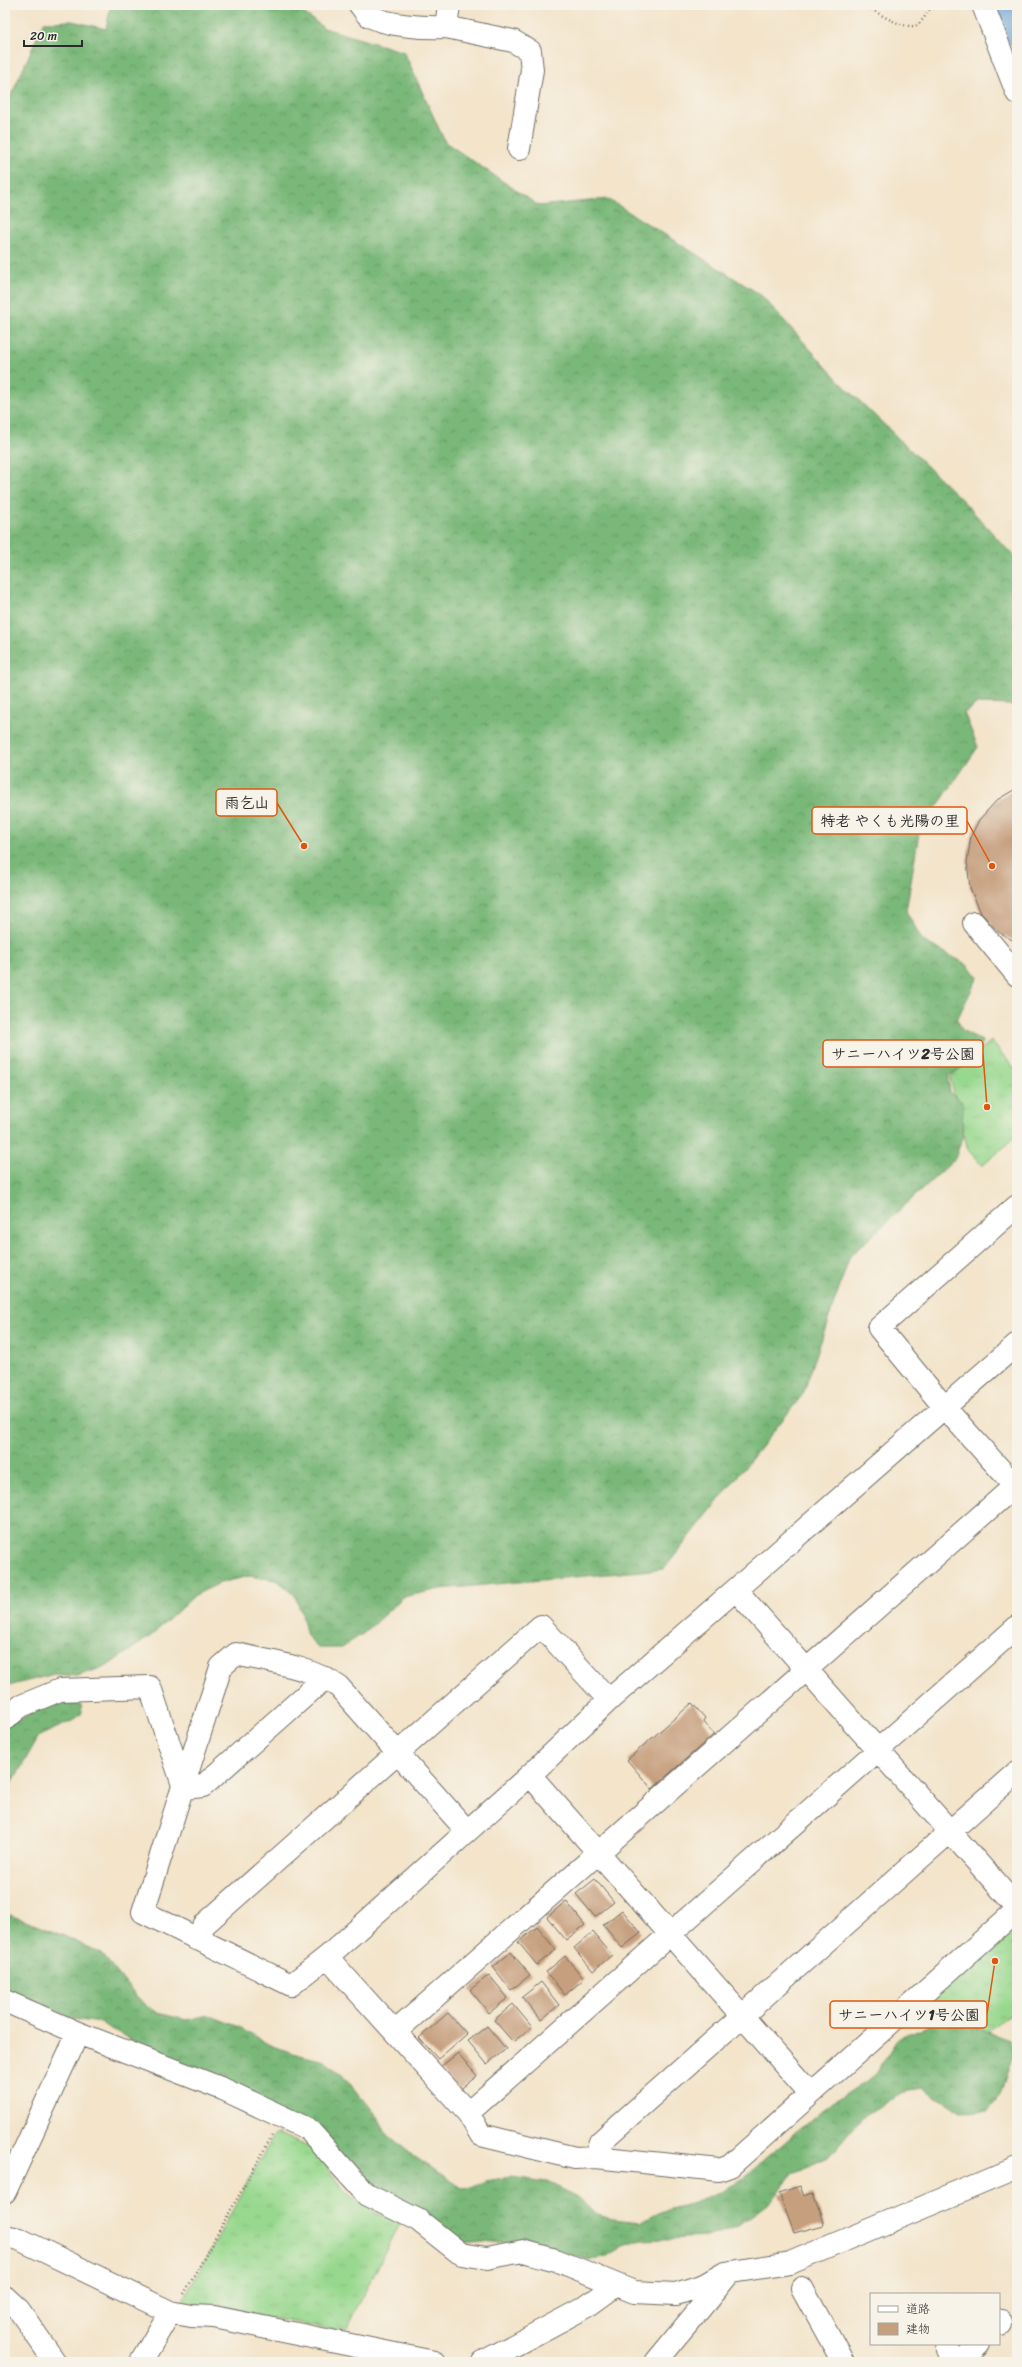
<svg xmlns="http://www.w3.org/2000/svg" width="1022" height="2367" viewBox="0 0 1022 2367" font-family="Sriracha,'Klee One',sans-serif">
	<defs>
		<pattern id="grass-tufts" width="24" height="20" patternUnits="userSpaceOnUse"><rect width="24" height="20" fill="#98d88e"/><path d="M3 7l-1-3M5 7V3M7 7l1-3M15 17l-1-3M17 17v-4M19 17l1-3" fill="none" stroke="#83ba7b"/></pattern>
		<pattern id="forest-crowns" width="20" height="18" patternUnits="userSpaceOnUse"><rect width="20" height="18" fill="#7ab879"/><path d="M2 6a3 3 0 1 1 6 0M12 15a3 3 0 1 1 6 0" fill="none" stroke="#649663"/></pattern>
	</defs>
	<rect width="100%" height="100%" fill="#f7f3e8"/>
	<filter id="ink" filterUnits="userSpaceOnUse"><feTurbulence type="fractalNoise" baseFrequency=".025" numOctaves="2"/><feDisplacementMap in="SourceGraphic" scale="8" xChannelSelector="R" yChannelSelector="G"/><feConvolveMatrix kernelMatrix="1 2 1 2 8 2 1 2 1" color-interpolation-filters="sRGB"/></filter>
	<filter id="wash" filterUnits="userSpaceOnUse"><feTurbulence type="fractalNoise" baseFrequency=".012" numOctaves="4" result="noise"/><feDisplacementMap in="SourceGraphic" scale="16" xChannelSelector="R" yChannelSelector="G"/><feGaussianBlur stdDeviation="0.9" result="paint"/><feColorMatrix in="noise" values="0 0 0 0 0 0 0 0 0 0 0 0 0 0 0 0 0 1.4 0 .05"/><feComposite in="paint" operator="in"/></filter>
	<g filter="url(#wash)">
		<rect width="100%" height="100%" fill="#f3e4ca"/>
		<path fill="url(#grass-tufts)" stroke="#62825c" d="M991,1041L1017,1071V1136L982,1166L968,1150L950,1077Z
			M1017,1924V2008L971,2046L930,1998Z
			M278,2133L308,2147L319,2156L341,2187L355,2200L378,2214L396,2219L400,2223L347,2327L340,2330L184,2303V2298L274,2135Z"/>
		<path fill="url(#forest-crowns)" stroke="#527252" d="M111,5H293L324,28L404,52L445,142L539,206L608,199L761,295L839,381L964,502L1017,560V705L976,704L964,713L978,747L919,833L906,911L923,941L966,964L978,977L957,1019L962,1030L982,1041L979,1057L948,1076L950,1092L963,1103L962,1138L955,1159L850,1256L803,1394L664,1569L440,1589L403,1597L364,1633L341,1648H319L307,1636L302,1614L294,1594L277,1580L249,1576L220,1583L195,1595L152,1635L107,1666L77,1676L54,1674L5,1687V109L44,22L72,21L106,29Z
			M71,1696L81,1705L82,1713L74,1720L39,1736L11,1785L5,1810V1725Z
			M5,1913L64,1936L102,1954L138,1999L158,2013L186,2020L208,2015L242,2028L266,2043L292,2053L324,2061L341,2073L379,2119L387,2134L412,2155L462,2188L474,2187L485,2181L511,2177L547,2182L578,2197L597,2215L613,2219L640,2222L660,2212L694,2203L739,2182L823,2109L874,2076L898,2038L937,2022L980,2029L1009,2040L1014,2051L1000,2096L988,2111L962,2112L923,2088L907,2090L862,2118L830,2156L794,2173L768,2204L739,2226L707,2237L642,2240L626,2245L606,2256L591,2260L521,2245L483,2241L464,2243L388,2200L324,2139L142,2046L101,2023L73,2019L42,2003L21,1999L5,1991Z"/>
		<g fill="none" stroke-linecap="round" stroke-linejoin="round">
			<path stroke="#679ed5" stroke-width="35" d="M1008,5L1017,29"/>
		</g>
		<g id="blocks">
			<path fill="#c69f7e" d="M1017,788V943L999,932L981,913L970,888L967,862L971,836L979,820L997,800Z
				M692,1703L705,1718L703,1721L714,1734L652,1789L627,1760Z
				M595,1879L614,1902L595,1917L576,1894Z
				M566,1901L585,1925L566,1940L547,1917Z
				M622,1910L641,1933L622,1948L603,1925Z
				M537,1927L556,1950L537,1965L518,1942Z
				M593,1932L612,1955L593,1971L574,1948Z
				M511,1952L530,1975L511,1990L493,1967Z
				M565,1956L584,1979L565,1995L546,1972Z
				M489,1975L508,1998L489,2013L470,1990Z
				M541,1982L559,2005L541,2020L522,1997Z
				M513,2004L532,2027L513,2042L494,2020Z
				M448,2013L467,2034L438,2059L419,2038Z
				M487,2026L506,2049L487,2064L468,2041Z
				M458,2053L477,2076L458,2091L439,2068Z
				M800,2186L804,2196L813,2193L824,2225L794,2233L779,2193Z"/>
		</g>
	</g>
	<g filter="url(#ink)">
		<use href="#blocks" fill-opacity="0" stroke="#716c63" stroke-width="1"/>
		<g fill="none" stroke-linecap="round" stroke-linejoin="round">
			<defs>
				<path id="minor" d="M360,5C363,8 365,13 368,15C386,26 426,28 446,27
					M449,5L446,27L513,41L530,51L532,70L519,149
					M983,5L1017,93
					M974,923L1017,975
					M1017,1206L879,1328L945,1408L1017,1488
					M736,1590L1017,1907
					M5,1719L21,1706L60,1690L150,1687L184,1788L203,1786L325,1678
					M530,1775L810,2093
					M467,1831L339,1687C309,1666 271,1662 236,1654L221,1667L143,1912L291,1985L327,1957L530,1775L609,1700L1017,1344
					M196,1939L205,1924L541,1626L609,1700
					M327,1957L468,2113L481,2135L575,2158L595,2157L719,2170L730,2166L1017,1910
					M5,2001L78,2033L223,2089L308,2129L367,2195L418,2220L461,2254L487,2258L523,2251L556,2260L634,2292L676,2294L704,2285L725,2273L790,2263L1017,2168
					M395,2032L1017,1484
					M468,2113L1017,1627
					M595,2157L600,2142L1017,1772
					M5,2192L78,2033
					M5,2236L19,2239L170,2312L191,2316L214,2317L434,2362
					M802,2288L843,2362
					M5,2297L19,2310L55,2362
					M999,2323L1001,2321
					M946,2344L954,2362
					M141,2362L170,2312
					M483,2362L586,2307L615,2286
					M656,2362L726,2277
					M961,2362L979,2344"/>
			</defs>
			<use href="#minor" stroke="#716c63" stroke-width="24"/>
			<path stroke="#716c63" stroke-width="2.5" stroke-dasharray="1 3" stroke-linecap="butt" d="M865,5C875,12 906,31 917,25C923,21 928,11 933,5
				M184,2294L273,2134"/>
			<use href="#minor" stroke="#fff" stroke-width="22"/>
		</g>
	</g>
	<path fill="none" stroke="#df570e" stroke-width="1.5" d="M304 846L277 803M992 866L967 821M987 1107L983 1054M995 1961L987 2014"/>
	<g fill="#df570e" stroke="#f7f3e8" stroke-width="1.5">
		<circle cx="304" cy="846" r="4"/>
		<circle cx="992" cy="866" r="4"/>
		<circle cx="987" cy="1107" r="4"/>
		<circle cx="995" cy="1961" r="4"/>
	</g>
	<g fill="#f7f3e8" stroke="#df570e" stroke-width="1.5">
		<rect x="216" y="789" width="61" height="27" rx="4"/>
		<rect x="812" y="807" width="155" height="27" rx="4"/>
		<rect x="823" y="1040" width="160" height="27" rx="4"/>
		<rect x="830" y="2001" width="157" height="27" rx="4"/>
	</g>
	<g font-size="15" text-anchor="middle" font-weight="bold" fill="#2b2b2b">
		<text x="247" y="808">雨乞山</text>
		<text x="890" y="826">特老 やくも光陽の里</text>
		<text x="903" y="1059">サニーハイツ2号公園</text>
		<text x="909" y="2020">サニーハイツ1号公園</text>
	</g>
	<rect width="1022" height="2367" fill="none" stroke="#f7f3e8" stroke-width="20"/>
	<rect x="870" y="2293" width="130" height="52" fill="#f7f3e8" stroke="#a5a39c"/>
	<rect x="878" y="2306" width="20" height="6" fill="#ffffff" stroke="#a5a39c"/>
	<text x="906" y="2313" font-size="12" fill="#2b2b2b">道路</text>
	<rect x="878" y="2323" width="20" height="12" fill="#c69f7e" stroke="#a5a39c"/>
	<text x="906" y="2333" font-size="12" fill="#2b2b2b">建物</text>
	<path d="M24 40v6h58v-6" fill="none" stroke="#2b2b2b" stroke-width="2"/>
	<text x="30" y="40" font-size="12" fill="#2b2b2b" stroke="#f7f3e8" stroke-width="3" paint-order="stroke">20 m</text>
</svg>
